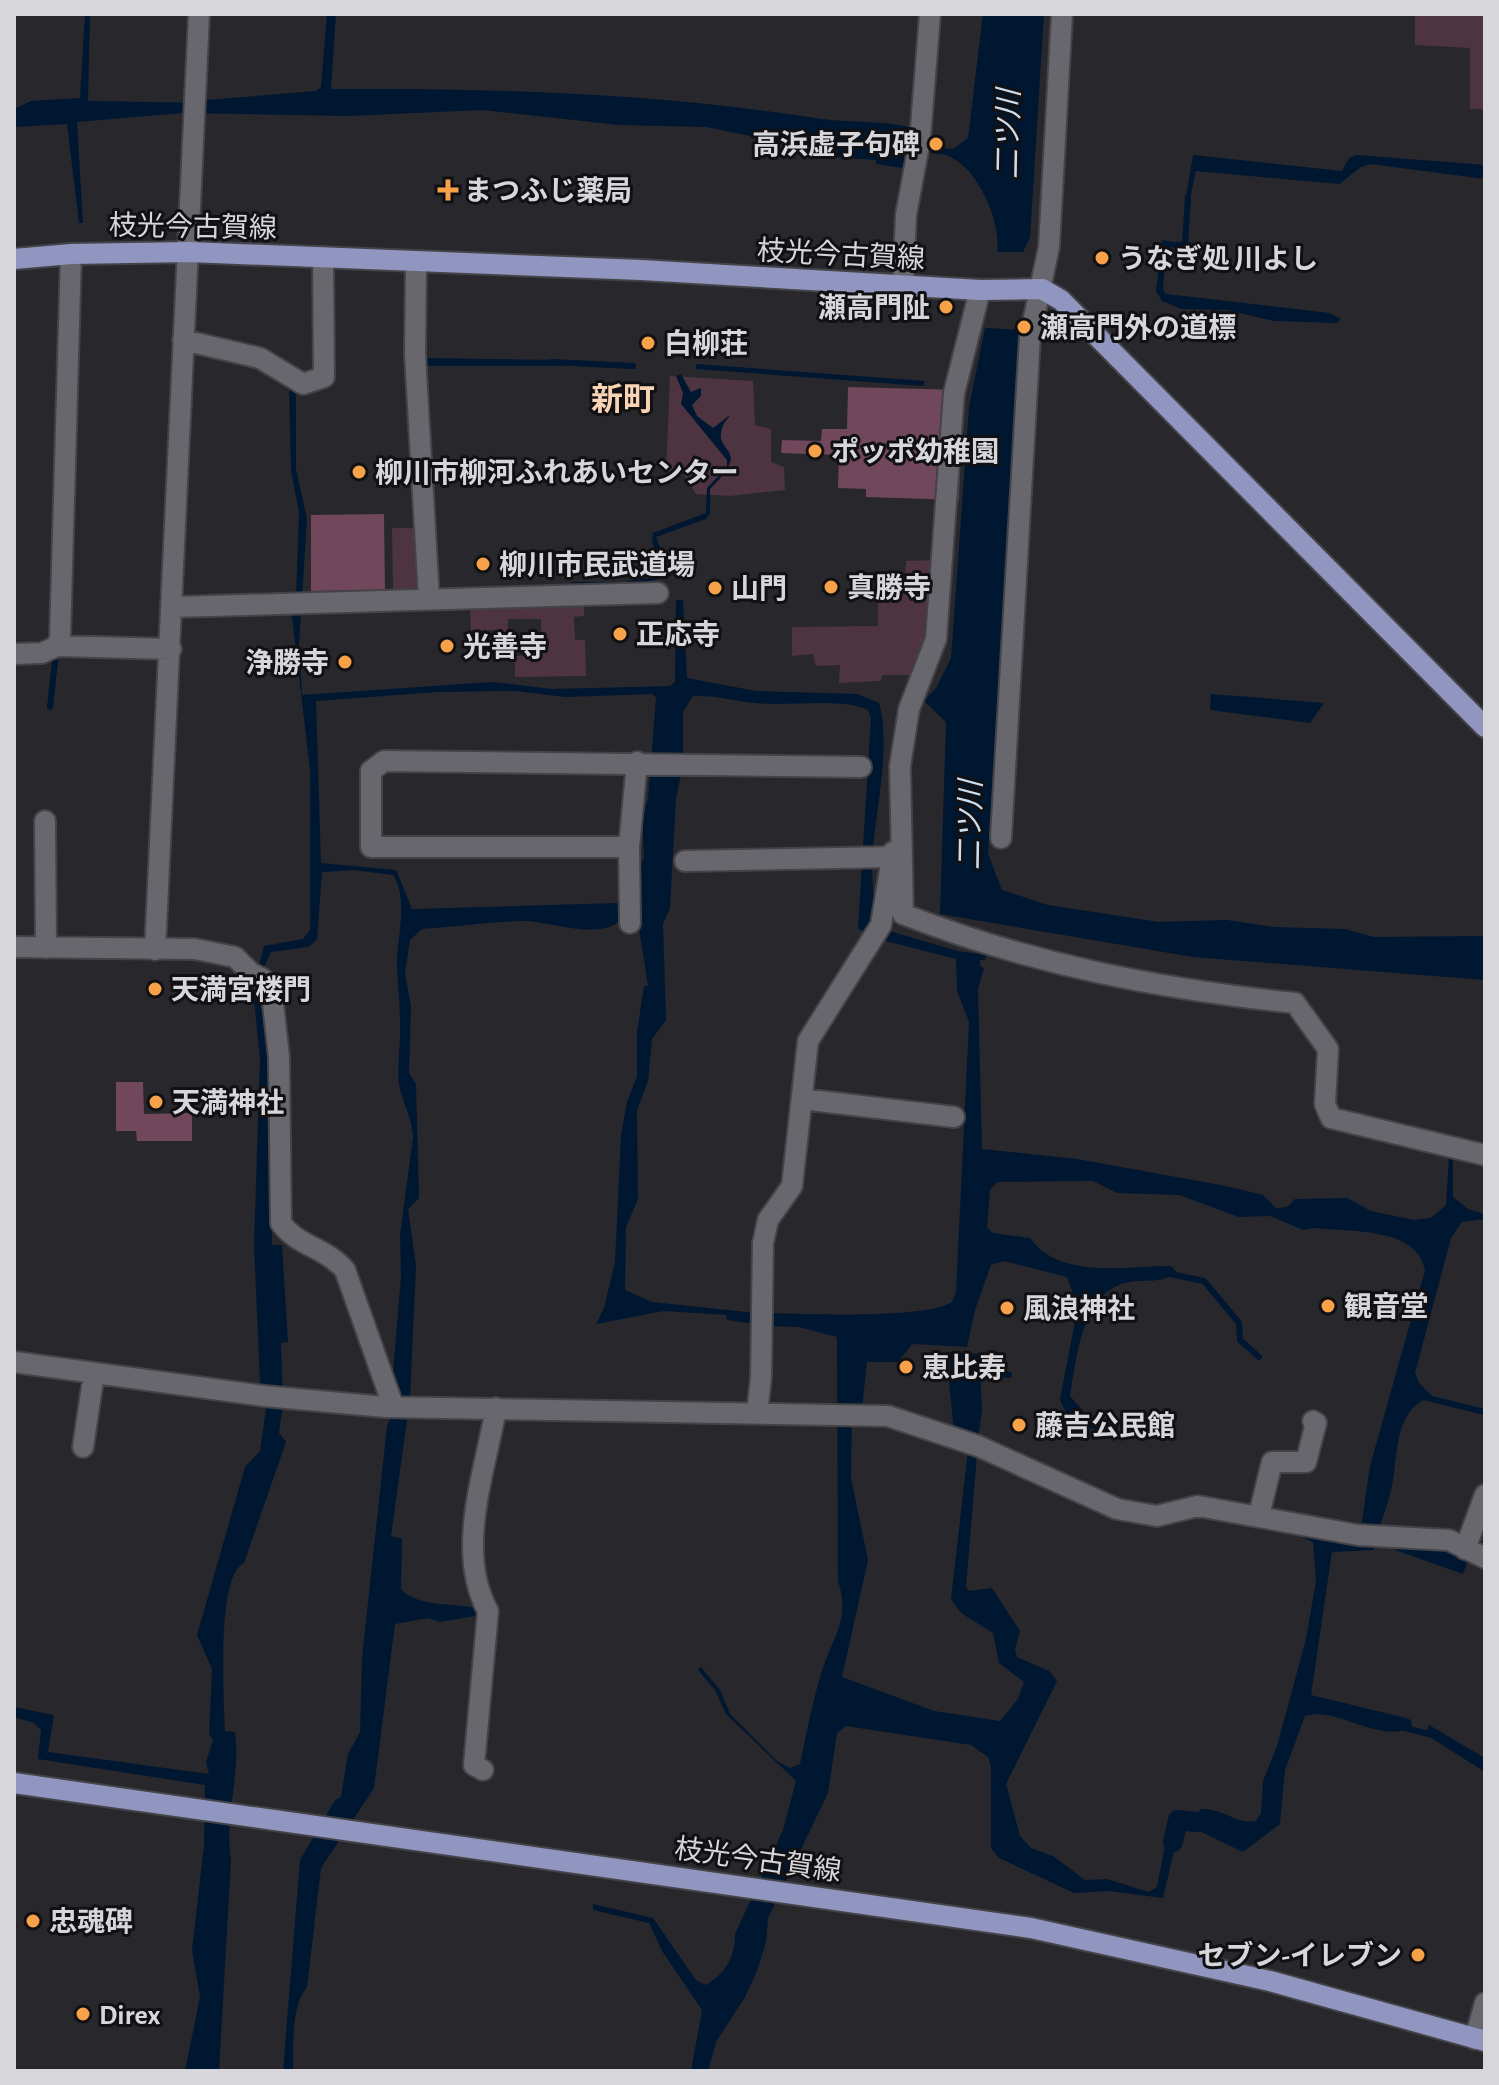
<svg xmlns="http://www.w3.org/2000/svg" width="1499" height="2085" viewBox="0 0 1499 2085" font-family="'Alegreya Sans','Noto Sans JP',sans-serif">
	<rect width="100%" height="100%" fill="#28272c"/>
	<path fill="#4d3440" d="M1415,14H1485V109H1470V48L1415,45Z
		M670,376L753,381L755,425L771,429V462L784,467L785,490L730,496L696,494L683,473L666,472Z
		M392,528H423V590H393Z
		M935,560L930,636L916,675H882L881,681L839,683L840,665L816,666L813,654L792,656V627L878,626V582L905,581L906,561Z
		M584,605V616L574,617L575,640H585L586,676L515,677V656L542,655L541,619H508V650H497L496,630L471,631L470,606Z"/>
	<path fill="#70475b" d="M848,387L962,390L959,500L866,497V489L838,488L839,455L781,453L782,440L821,441L822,429H847Z
		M384,514L385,590L311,591V515Z
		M116,1082H143L144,1114L192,1113V1141H137L136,1131H116Z"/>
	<path fill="#001731" d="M85,14H90L88,101L207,103V100L316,91L321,87L327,14H336L331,89C498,88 657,93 822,119C853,123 882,120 913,128V145L953,149L968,138L983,14H1044L1030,238L1023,252H997C1002,222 976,163 945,155C935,152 923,153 913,152L909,169L876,164V160L833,157L827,152L707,127L619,125L482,110L348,116L182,113L77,122L83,223H79L67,124L14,127V109L31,101L80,98Z
		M1193,155L1342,171L1349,158L1357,155L1485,165V179L1371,164L1361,167L1339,184L1196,171L1189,203H1185Z
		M1162,240L1183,244V248L1166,247L1163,290L1166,294L1329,313L1341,319L1337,323L1274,321L1227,310L1182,309L1162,301L1156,291Z
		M985,328L1021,330L988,854L1002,890L1048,905L1159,922L1227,920L1273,927L1345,929L1373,937L1485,936V980L1193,957L940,914L946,722L924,701L936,688L951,658L969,407Z
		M423,358L559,360V366H426Z
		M696,364L925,381L923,386L696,369Z
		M681,374L691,392L701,388V396L692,405L697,416L713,428L730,415C728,419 724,422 723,426C711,456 755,444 710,489V513L706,519L656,537L671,576L623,587L627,581L652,578L664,573L652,541L653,533L706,513L707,488L727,467V460L681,404L683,393L676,376Z
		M289,385L296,387V469L307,519L299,644L302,695L492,682L552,689L670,686L675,682L676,600H683L687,678L756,691L857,694L879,703C892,748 874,816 872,863C872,889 877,909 868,935L858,928L871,717L868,710C838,697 789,707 755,703C734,701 715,695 693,696L683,712V765L676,799L670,908L663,924L666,1020L652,1039L648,1081L637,1110L638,1199L626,1227L625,1290L652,1302L756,1313L755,1324L727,1320L726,1315L664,1311L596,1324L604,1308L615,1262L621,1135L627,1102L637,1076V1032L644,986H648L635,902L639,867L644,857L642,817L648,799L656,698L652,694L566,697L515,691L438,692L316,701L321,863L396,870L412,909L618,903L621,920C599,941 549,921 523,921C489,922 455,927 422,929L410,940L405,973L411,1006L409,1073L416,1084L419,1198L408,1209L416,1265L410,1399L395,1398L392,1384L401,1276L400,1235L413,1137C412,1117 402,1102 399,1084C397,1063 401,1043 400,1022C400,1001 397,981 397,960C398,935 408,897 393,875L353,870L322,872L317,939L309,947L271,952L263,969L269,1052L272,1245H282L288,1342L281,1343L283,1404L279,1433L286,1442L244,1563C216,1575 224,1699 225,1731L235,1732C241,1774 224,1816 231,1860L219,2071H185L200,1997L192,1950L204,1845L205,1785L38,1759L41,1730L34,1723L14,1717V1707L54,1715L48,1752L209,1774L206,1762L213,1740L209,1734L212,1669L197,1635L245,1467L260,1451L267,1402L260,1383L254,1244L260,1059L253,990L264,946L303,939L310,930V770L292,616L296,598L299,512L291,471Z
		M1211,694L1324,703L1310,723L1210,710Z
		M889,931L958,951L986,955L985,960H980V966L984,968L978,989L982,1149L1077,1159L1226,1186L1263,1195L1276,1208L1287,1207L1295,1199L1347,1198L1371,1211L1414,1220L1431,1218L1446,1205L1449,1156H1453V1197L1468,1209L1485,1214V1219L1462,1222L1451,1238L1415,1373L1419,1383L1432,1396C1393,1410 1399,1452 1392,1486C1389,1501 1384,1514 1379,1528H1361L1370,1466L1425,1270C1417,1227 1350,1232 1315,1228L1303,1230L1270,1216L1239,1217L1179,1195L1117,1193L1093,1181L997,1182L990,1190L987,1228L993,1233L1030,1238C1060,1280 1126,1266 1171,1266L1177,1272C1161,1284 1148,1279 1129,1282C1081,1291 1077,1358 1070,1396L1088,1417L1118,1426L1117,1434C1092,1430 1068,1426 1060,1399L1078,1306L1067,1277L1004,1261L991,1265L975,1310L967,1347L912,1344L898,1362H867L862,1409H852L851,1478L868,1560L842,1677L934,1711L1000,1721L1018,1699L1024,1682L999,1663L993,1633L961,1613L951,1599L968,1450L977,1454L966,1587L969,1591L992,1588L1020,1631L1015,1649L1017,1657L1049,1671L1057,1681L1006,1784L1020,1836L1031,1848L1053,1856L1085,1880L1107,1879L1149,1892L1157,1887L1171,1814L1182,1817L1163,1898L1108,1891L1074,1893L999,1858L991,1848V1766L988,1757L971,1745L846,1726L837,1733L828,1793L768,1918L766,1942L757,1971L745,1997L716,2042L708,2071H691L702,2010L662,1951L649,1923L593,1910V1904L653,1918L696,1980L706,1985C726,1973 735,1957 735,1934L783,1830L796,1781L726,1714L715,1690L698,1670L701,1667L720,1690L730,1714L777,1761L790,1768L800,1764C807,1732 813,1697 824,1665C835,1634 850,1616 838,1581L837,1337L799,1327L770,1326V1313C805,1314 927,1319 952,1302L956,1292L969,1022L957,991L956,959L886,941Z
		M950,1352L979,1354L982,1409L978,1441L954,1432L949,1382Z
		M393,1412L408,1413L391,1536L402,1539L401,1589C420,1609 455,1601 481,1610L482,1615L440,1622L428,1618L395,1624L374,1788L321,1868L307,1987C290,2008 294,2045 293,2071H283L300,1860L335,1800L341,1797L348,1754L360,1732L362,1658L387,1426Z
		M1284,1529L1374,1542V1550L1332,1552L1311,1695L1406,1718L1411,1720L1412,1728C1374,1743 1338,1706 1305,1716L1285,1770L1280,1824L1243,1852L1193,1828L1200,1809C1224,1808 1237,1825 1256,1821L1261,1813L1263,1781L1277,1746L1306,1639L1316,1581L1313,1542Z
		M1395,1541C1416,1543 1455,1543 1467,1563L1463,1574L1395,1550Z
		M1429,1725L1485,1758V1772L1425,1734Z"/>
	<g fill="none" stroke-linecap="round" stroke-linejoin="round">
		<path stroke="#001731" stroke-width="6" d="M1176,245L1185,244L1188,197
			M552,362L633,366
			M574,585H618
			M50,707L55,662
			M193,999H260
			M1165,1273L1204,1281L1239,1323L1240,1340L1259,1357
			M973,1370L1009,1375
			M1419,1396L1485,1412
			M1405,1728L1433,1735"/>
		<path stroke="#001731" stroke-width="20" d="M1173,1842L1178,1820L1196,1822"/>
		<defs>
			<path id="minor" d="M416,262L415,354L429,599
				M903,286L906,215L920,139L930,14
				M980,290L954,393L936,639L909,709L900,766L903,914C1030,964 1160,989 1295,1003L1328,1049L1325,1104L1331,1118L1485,1155
				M183,340L260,358L303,384L324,377L323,257
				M174,607L658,593
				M57,646L171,649
				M14,654L42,653L57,646L60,638L71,254
				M45,821L46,948
				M1001,838L1030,336L1049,247L1062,14
				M629,847H371V771L384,761L861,767
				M685,861L890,857
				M630,923L629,847L637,762
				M14,947L195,949L235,957L251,973L263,979L273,1003L279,1057L281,1223C297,1246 325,1247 345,1270L391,1400L385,1407
				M155,950L199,14
				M802,1099L954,1117
				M14,1362L264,1396L385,1407L888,1416L978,1446L1117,1509L1157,1516L1198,1506L1358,1535L1449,1540L1485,1558
				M757,1413L761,1378L763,1243L768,1220L792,1186L808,1041L881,925L893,852
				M83,1447L94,1373
				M1259,1515L1272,1462H1306L1316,1423L1313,1421
				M1465,1549L1485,1495
				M483,1770L474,1765L488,1611C455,1551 485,1472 496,1408
				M1475,2039L1485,2003"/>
			<path id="major" d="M14,259L71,254L190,252L641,270L980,290L1042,289L1061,300L1485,727
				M14,1783L1031,1928L1270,1981L1485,2041"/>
		</defs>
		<use href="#minor" stroke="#444348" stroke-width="24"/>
		<use href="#major" stroke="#444348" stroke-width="24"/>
		<use href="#minor" stroke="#69676e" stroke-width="20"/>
		<use href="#major" stroke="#9096bf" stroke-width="20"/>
	</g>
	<g fill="#f7a149" stroke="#111013" stroke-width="3">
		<circle cx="936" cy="144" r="8"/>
		<path d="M444 178h8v8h8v8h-8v8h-8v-8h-8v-8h8z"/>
		<circle cx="1102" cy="258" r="8"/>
		<circle cx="946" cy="307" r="8"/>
		<circle cx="1024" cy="327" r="8"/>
		<circle cx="648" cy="343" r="8"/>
		<circle cx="815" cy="451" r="8"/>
		<circle cx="359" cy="472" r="8"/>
		<circle cx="483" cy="564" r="8"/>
		<circle cx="831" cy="587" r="8"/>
		<circle cx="715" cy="588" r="8"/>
		<circle cx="620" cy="634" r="8"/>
		<circle cx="447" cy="646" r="8"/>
		<circle cx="345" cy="662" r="8"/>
		<circle cx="155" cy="989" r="8"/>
		<circle cx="156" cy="1102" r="8"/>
		<circle cx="1328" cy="1306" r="8"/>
		<circle cx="1007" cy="1308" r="8"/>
		<circle cx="906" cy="1367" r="8"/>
		<circle cx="1019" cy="1425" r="8"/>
		<circle cx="33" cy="1921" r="8"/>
		<circle cx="1418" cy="1955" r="8"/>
		<circle cx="83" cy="2014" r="8"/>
	</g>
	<g text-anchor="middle" stroke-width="6" stroke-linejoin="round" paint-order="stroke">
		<g font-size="28" font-weight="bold" fill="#d7d6da" stroke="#111013" text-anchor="start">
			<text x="920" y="154" text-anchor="end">高浜虚子句碑</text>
			<text x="464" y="200">まつふじ薬局</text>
			<text x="1118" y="268">うなぎ処 川よし</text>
			<text x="930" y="317" text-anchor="end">瀬高門阯</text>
			<text x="1040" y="337">瀬高門外の道標</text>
			<text x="664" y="353">白柳荘</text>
			<text x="831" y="461">ポッポ幼稚園</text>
			<text x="375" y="482">柳川市柳河ふれあいセンター</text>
			<text x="499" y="574">柳川市民武道場</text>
			<text x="847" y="597">真勝寺</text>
			<text x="731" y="598">山門</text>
			<text x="636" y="644">正応寺</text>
			<text x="463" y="656">光善寺</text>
			<text x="329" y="672" text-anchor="end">浄勝寺</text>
			<text x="171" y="999">天満宮楼門</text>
			<text x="172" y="1112">天満神社</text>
			<text x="1344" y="1316">観音堂</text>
			<text x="1023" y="1318">風浪神社</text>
			<text x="922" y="1377">恵比寿</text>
			<text x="1035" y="1435">藤吉公民館</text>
			<text x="49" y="1931">忠魂碑</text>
			<text x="1402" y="1965" text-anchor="end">セブン-イレブン</text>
			<text x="99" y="2024">Direx</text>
		</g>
		<g font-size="28" fill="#d7d6da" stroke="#111013">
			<text transform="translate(193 226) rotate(1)" y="10">枝光今古賀線</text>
			<text transform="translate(841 254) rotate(3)" y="10">枝光今古賀線</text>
			<text transform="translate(758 1859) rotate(8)" y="10">枝光今古賀線</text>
		</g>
		<g font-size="30" font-style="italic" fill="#c9ddf3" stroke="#111013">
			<text transform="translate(1008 134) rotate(-89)" y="10">二ツ川</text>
			<text transform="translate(970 825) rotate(-89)" y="10">二ツ川</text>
		</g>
		<g font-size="32" font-weight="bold" fill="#f9d4b4" stroke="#111013">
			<text x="623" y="410">新町</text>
		</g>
	</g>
	<rect width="1499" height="2085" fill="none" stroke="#d7d6da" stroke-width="32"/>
</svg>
